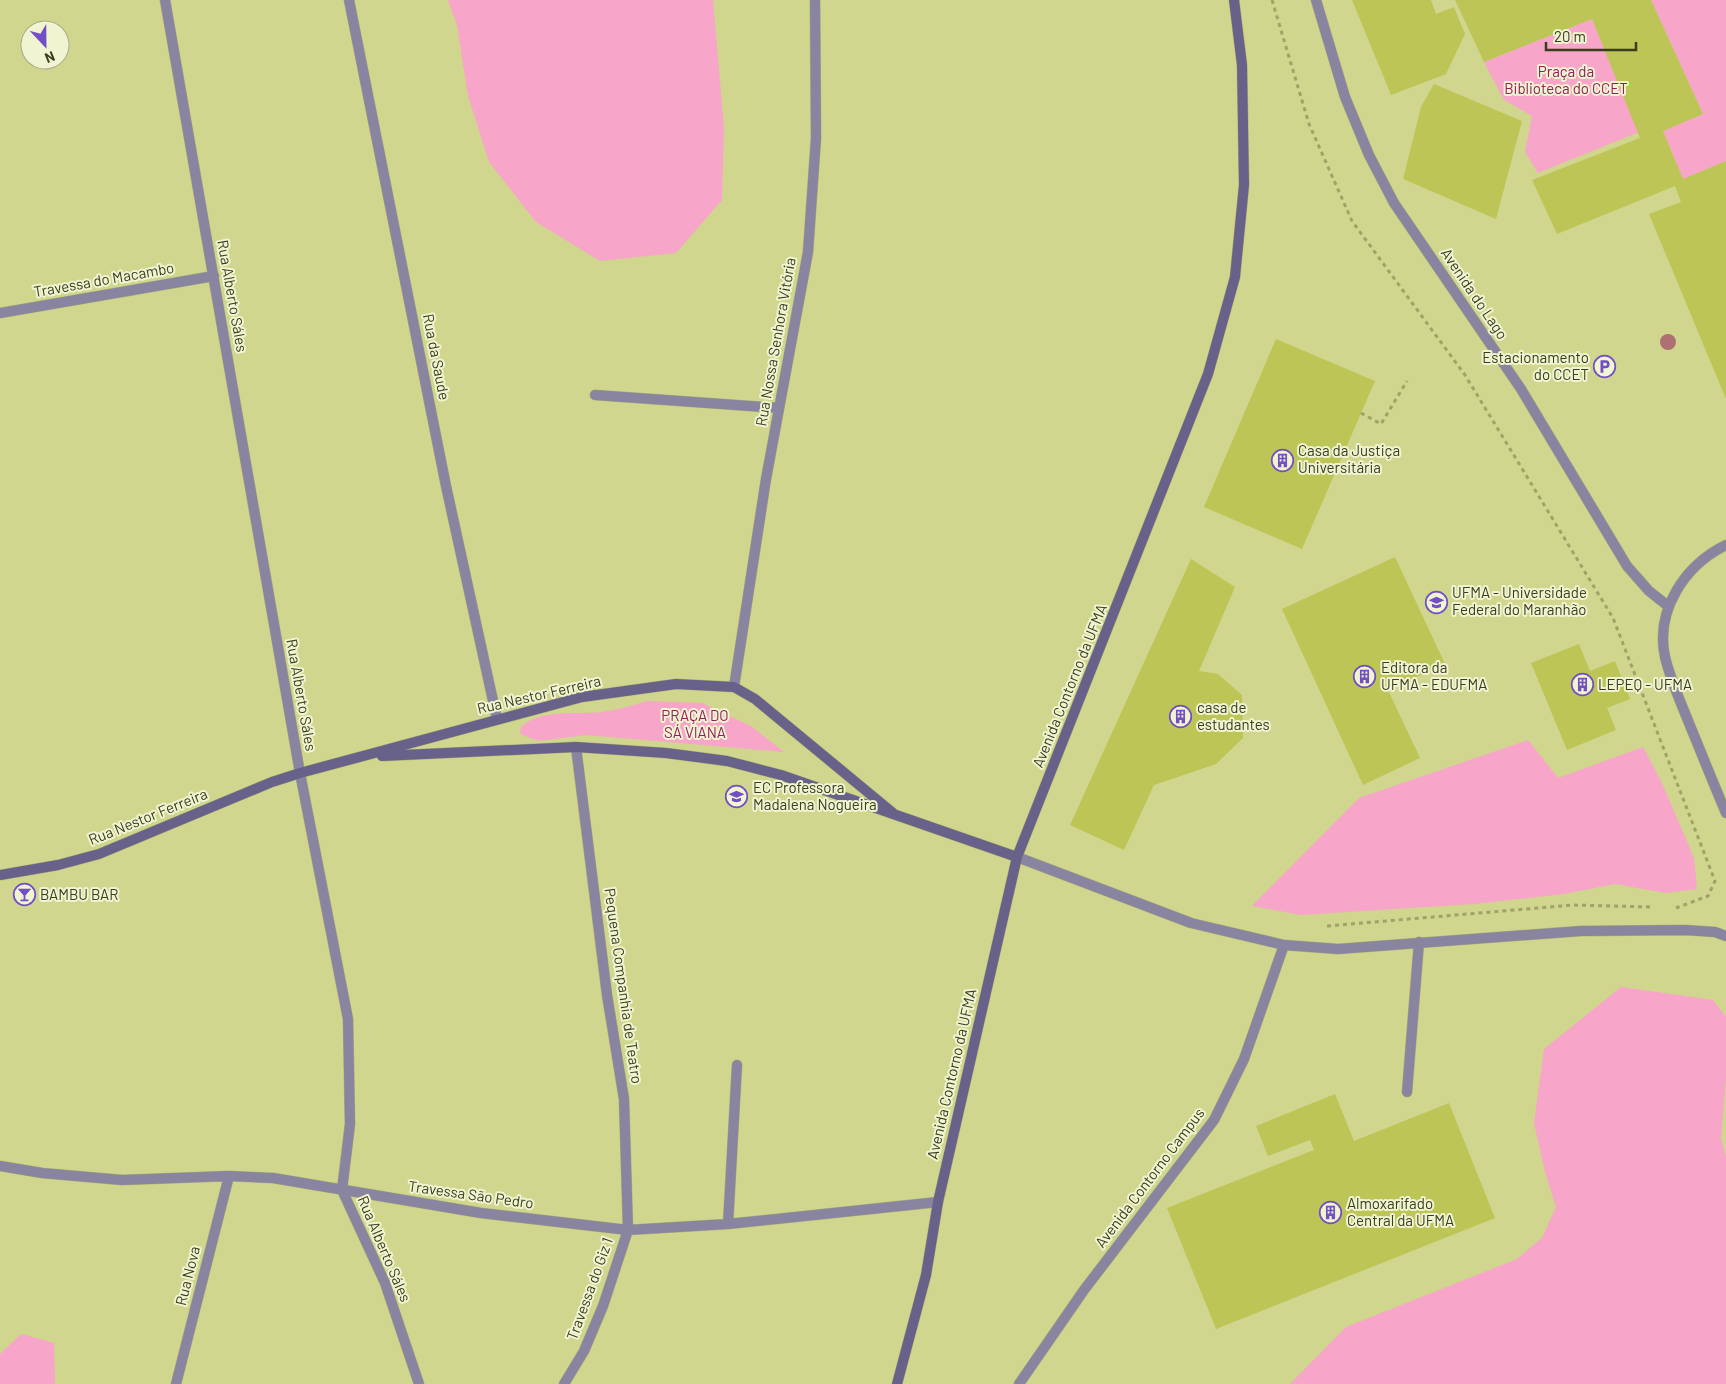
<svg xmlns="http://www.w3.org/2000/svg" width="1726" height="1384" viewBox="0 0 1726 1384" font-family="Barlow,sans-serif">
	<rect width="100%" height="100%" fill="#d0d68d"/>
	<path fill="#f7a5c8" d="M448,0H713L724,128L722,200L676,253L600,261L536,222L489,162L468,96L457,25Z
		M1651,0H1726V161L1683,179L1663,131L1703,114Z
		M1592,19L1639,132L1538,173L1525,152L1532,116L1504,100L1484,62Z
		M647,701L702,703L751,726L784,752L586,735L539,741L520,734L521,727C541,708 576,715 602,712C617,710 633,705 647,701Z
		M1528,740L1558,778L1643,747L1662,783L1694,858L1697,889L1665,893L1615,884L1564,894L1474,904L1301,915L1252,906L1359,798Z
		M1621,987L1713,1000L1726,1017V1077L1721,1139L1726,1157V1384H1290L1346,1327L1517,1259L1542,1238L1556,1207L1545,1172L1534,1123L1544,1049Z
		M21,1334L54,1343L55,1384H0V1354Z"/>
	<path fill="#bdc557" d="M1352,0H1431L1436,14L1454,7L1465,34L1446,74L1391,95Z
		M1455,0H1651L1703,114L1663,131L1683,179L1726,161V399L1649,214L1681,202L1675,186L1557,234L1532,180L1640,138L1592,19L1484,62Z
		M1434,84L1522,121L1496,219L1403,179L1421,107Z
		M1276,339L1375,381L1302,549L1204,507Z
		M1395,557L1445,664L1388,690L1420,758L1363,785L1282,609Z
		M1191,559L1235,587L1199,671L1218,674L1242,695L1243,738L1216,764L1154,785L1124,850L1070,825Z
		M1579,644L1590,671L1615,661L1630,699L1607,708L1616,730L1567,750L1531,663Z
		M1335,1094L1354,1141L1449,1103L1495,1218L1216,1329L1167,1208L1314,1150L1310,1140L1268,1156L1256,1126Z"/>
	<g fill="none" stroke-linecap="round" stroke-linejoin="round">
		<defs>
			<path id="lane" d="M1017,857L1191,923L1284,945L1338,949L1581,931L1685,930L1715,932L1726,936
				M1407,1092L1419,942
				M1019,1384L1084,1290L1214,1120L1244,1059L1284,945"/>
			<path id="street" d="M165,0L300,773L348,1019L350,1124L342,1190L385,1283L419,1384
				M349,0L446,486L497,719
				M1316,0L1345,97L1369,155L1394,203L1521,389L1627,566L1649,591L1668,606
				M0,313L214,276
				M595,395L779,408
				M1726,545C1685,565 1655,610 1665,657C1671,682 1682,705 1691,728C1703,757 1714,785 1726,813
				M734,687L766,479L808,252L816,138L815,0
				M0,1166L42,1173L122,1180L229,1176L273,1178L481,1213L628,1230L728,1224L938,1202
				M728,1224L737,1065
				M176,1384L229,1176
				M564,1384L584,1351L603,1306L628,1230L624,1099L607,995L576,747"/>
			<path id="secondary" d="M382,756L576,747L666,753L727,761L781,775L1017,857
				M0,875L58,865L99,854L272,782L300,773L582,697L676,684L734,687L755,699L893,813
				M897,1384L926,1275L938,1202L1017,857L1208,374L1235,277L1244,185L1242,65L1234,0"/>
		</defs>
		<use href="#lane" stroke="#afb475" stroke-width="11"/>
		<use href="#street" stroke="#afb475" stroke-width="11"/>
		<use href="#secondary" stroke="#afb475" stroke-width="11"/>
		<path stroke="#9ea368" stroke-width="3" stroke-dasharray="4 4" stroke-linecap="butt" d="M1272,0L1309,124L1352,221L1465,375L1613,618L1715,881L1708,896L1676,908
			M1361,413L1381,424L1407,381
			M1327,926L1573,905L1652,907"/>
		<use href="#lane" stroke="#8985a1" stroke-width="10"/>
		<use href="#street" stroke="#8985a1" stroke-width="10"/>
		<use href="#secondary" stroke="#686189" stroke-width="10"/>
	</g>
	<circle fill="#ae7073" cx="1668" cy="342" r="8"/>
	<defs>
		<symbol id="parking-ring" viewBox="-11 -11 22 22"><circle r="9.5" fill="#f0f4d0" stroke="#724ec7" stroke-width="1.5"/><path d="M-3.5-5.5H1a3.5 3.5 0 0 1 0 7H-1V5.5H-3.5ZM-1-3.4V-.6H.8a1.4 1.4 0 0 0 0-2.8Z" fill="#724ec7"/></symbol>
		<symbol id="building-ring" viewBox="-11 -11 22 22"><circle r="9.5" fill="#f0f4d0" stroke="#724ec7" stroke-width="1.5"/><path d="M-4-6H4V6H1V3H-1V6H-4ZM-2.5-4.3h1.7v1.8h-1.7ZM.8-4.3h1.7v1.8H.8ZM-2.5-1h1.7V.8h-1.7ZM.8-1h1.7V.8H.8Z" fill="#724ec7"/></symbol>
		<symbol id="university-ring" viewBox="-11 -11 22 22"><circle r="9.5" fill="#f0f4d0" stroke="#724ec7" stroke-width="1.5"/><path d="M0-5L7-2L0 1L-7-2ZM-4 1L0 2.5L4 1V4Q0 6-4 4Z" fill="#724ec7"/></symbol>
		<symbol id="school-ring" viewBox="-11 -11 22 22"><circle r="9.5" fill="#f0f4d0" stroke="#724ec7" stroke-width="1.5"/><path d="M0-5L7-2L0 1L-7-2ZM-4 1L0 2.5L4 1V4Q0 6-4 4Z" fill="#724ec7"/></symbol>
		<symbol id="bar-ring" viewBox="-11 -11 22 22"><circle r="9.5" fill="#f0f4d0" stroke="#724ec7" stroke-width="1.5"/><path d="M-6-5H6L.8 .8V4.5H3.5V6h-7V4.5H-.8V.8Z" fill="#724ec7"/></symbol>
	</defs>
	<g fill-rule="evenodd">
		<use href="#parking-ring" x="1592" y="354" width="25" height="25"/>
		<use href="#building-ring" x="1270" y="448" width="25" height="25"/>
		<use href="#university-ring" x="1424" y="590" width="25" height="25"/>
		<use href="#building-ring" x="1352" y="664" width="25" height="25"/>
		<use href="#building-ring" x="1570" y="672" width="25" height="25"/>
		<use href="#building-ring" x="1168" y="704" width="25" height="25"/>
		<use href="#school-ring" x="724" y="784" width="25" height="25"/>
		<use href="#bar-ring" x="12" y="882" width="25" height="25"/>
		<use href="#building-ring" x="1318" y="1200" width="25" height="25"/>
	</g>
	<g text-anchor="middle" stroke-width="4" stroke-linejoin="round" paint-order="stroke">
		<g font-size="15" fill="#931c5d" stroke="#f0f4d0">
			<text x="1566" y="77">Praça da<tspan x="1566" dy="17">Biblioteca do CCET</tspan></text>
			<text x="695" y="721">PRAÇA DO<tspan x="695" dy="17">SÁ VIANA</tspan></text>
		</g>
		<g font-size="15" fill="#3b3d1f" stroke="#f0f4d0">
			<text transform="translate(104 280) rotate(-10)" y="5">Travessa do Macambo</text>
			<text transform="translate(1474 294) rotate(56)" y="5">Avenida do Lago</text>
			<text transform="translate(232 296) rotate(80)" y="5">Rua Alberto Sáles</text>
			<text transform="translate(776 342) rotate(-80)" y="5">Rua Nossa Senhora Vitória</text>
			<text transform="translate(436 357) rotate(79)" y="5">Rua da Saude</text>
			<text transform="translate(1070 686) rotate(-68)" y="5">Avenida Contorno da UFMA</text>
			<text transform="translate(301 695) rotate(80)" y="5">Rua Alberto Sáles</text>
			<text transform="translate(539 695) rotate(-13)" y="5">Rua Nestor Ferreira</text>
			<text transform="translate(148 817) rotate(-22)" y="5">Rua Nestor Ferreira</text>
			<text transform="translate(623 986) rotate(82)" y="5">Pequena Companhia de Teatro</text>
			<text transform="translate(952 1074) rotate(-77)" y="5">Avenida Contorno da UFMA</text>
			<text transform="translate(1150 1178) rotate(-53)" y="5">Avenida Contorno Campus</text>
			<text transform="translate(471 1195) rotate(8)" y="5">Travessa São Pedro</text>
			<text transform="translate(384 1249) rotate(67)" y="5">Rua Alberto Sáles</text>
			<text transform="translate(188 1276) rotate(-76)" y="5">Rua Nova</text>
			<text transform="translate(590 1289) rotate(-70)" y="5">Travessa do Giz 1</text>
		</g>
		<g font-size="15" fill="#3b3d1f" stroke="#f0f4d0" text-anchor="start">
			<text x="1589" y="363" text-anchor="end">Estacionamento<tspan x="1589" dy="17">do CCET</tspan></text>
			<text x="1298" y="456">Casa da Justiça<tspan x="1298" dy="17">Universitária</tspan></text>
			<text x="1452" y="598">UFMA - Universidade<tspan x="1452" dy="17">Federal do Maranhão</tspan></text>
			<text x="1381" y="673">Editora da<tspan x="1381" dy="17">UFMA - EDUFMA</tspan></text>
			<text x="1598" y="690">LEPEQ - UFMA</text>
			<text x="1197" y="713">casa de<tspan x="1197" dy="17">estudantes</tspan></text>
			<text x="753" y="793">EC Professora<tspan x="753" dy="17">Madalena Nogueira</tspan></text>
			<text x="40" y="900">BAMBU BAR</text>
			<text x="1347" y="1209">Almoxarifado<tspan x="1347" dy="17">Central da UFMA</tspan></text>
		</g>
	</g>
	<g transform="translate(45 45) rotate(158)"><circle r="24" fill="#f0f4d0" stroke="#a8ab89"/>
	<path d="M0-4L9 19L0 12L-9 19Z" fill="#724ec7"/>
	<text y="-8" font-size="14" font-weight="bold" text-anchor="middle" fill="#3b3d1f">N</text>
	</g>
	<path d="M1546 42v8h90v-8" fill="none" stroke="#3b3d1f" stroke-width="2.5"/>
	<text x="1554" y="42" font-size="15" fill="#3b3d1f" stroke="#f0f4d0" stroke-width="4" paint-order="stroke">20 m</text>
</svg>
